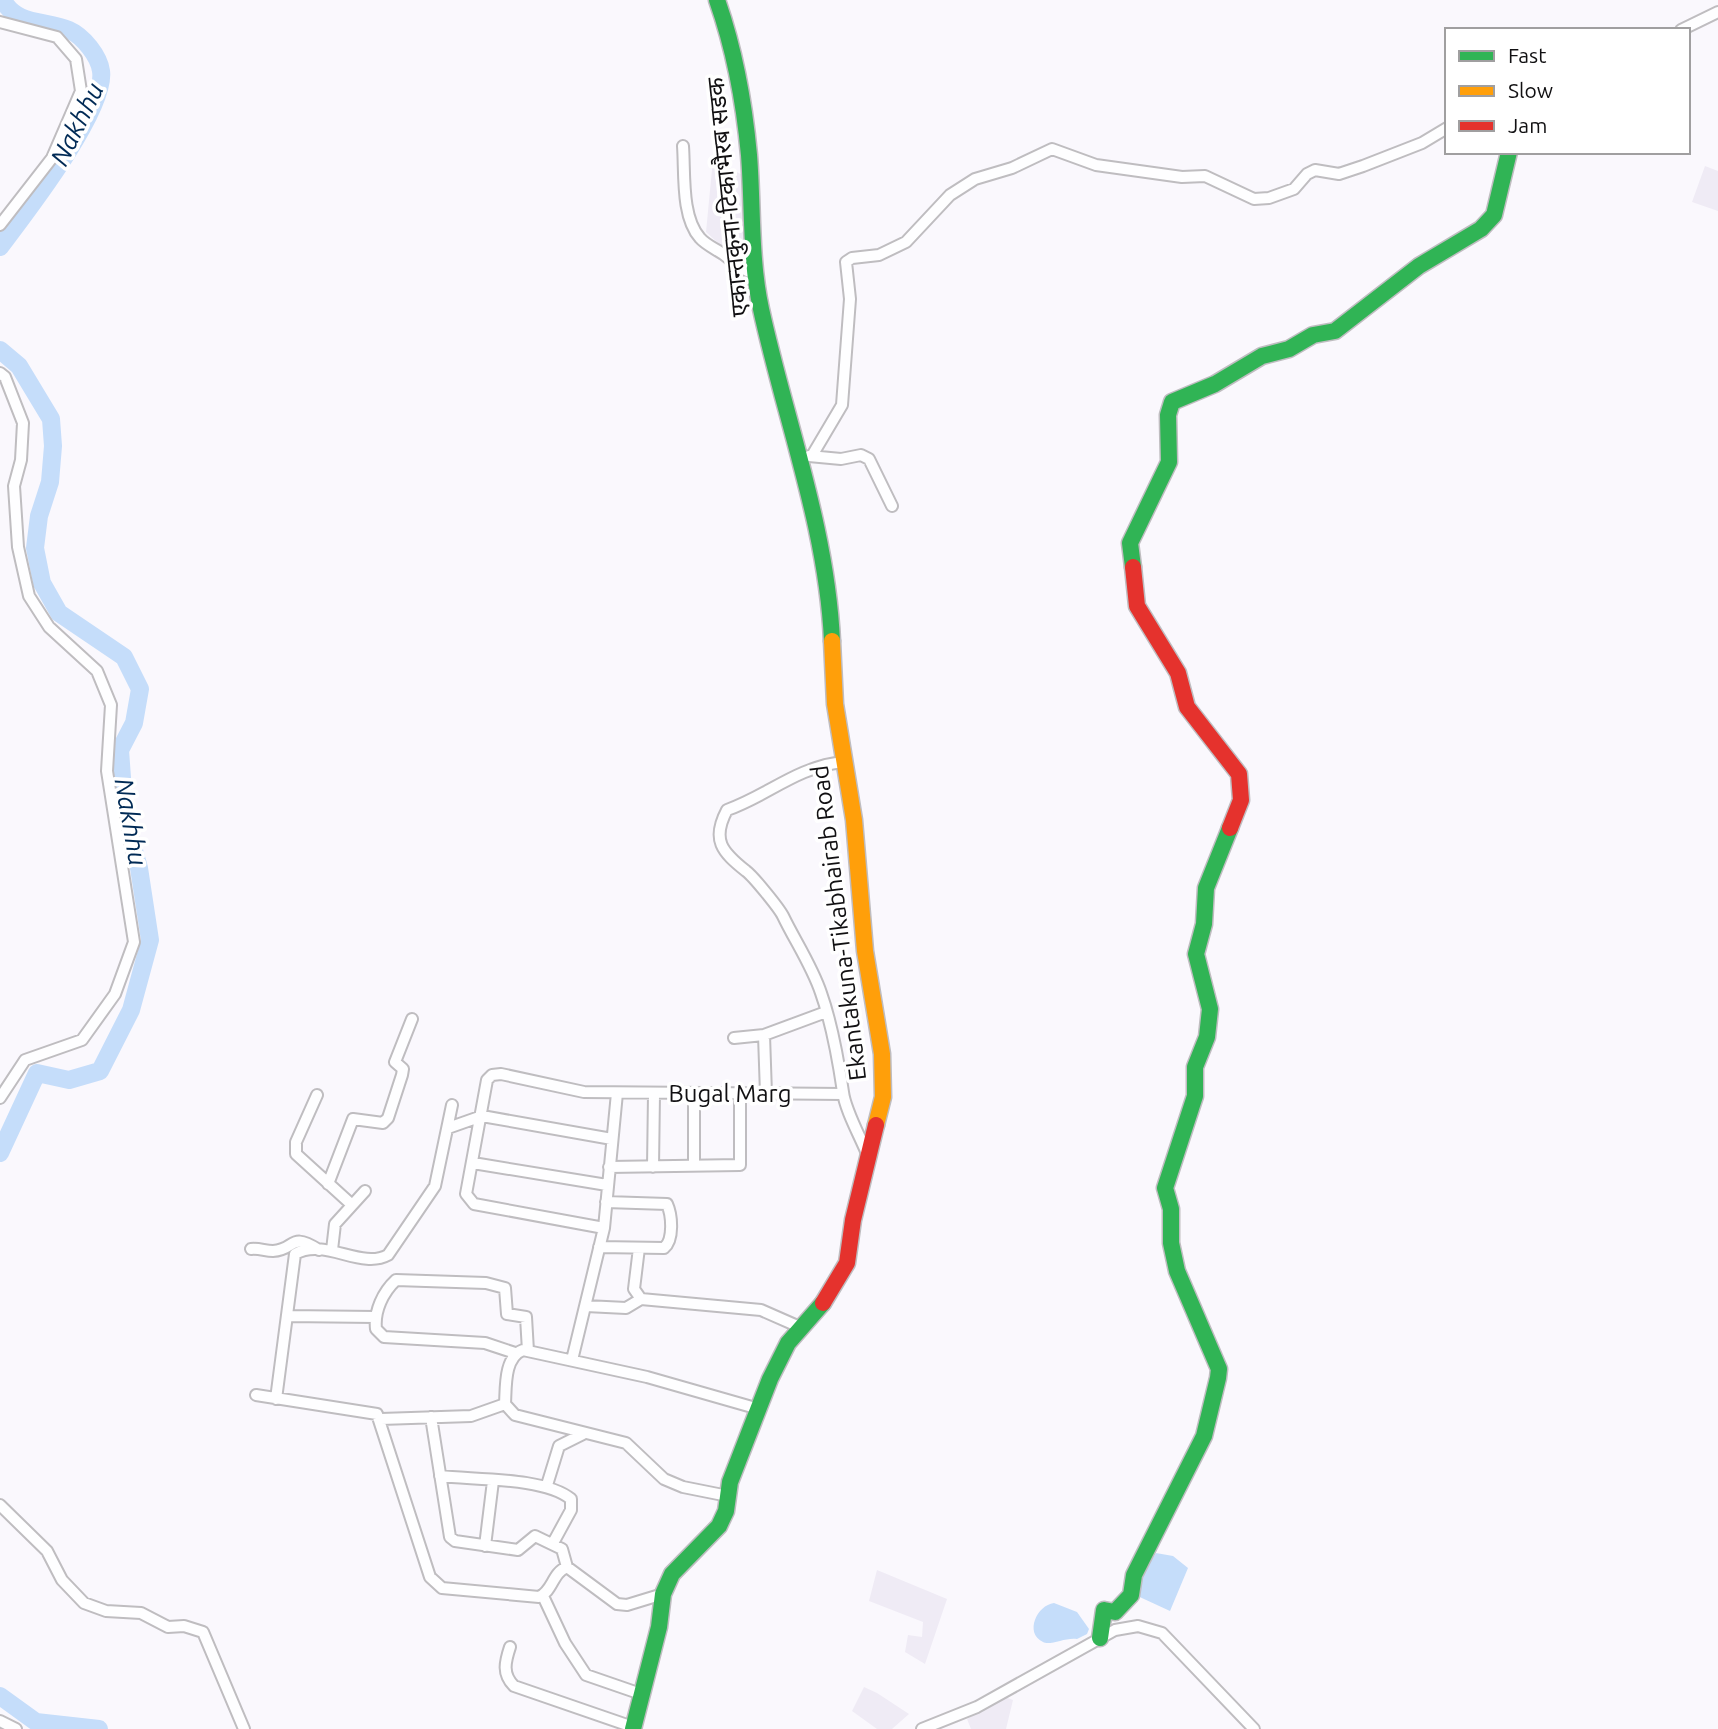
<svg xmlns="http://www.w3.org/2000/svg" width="1718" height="1729" viewBox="0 0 1718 1729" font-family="Ubuntu,'Noto Sans Devanagari',sans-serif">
	<rect width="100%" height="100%" fill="#faf8fd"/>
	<path fill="#efebf5" d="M713,159L746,177L748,270L706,232Z
		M1705,166L1718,171V211L1692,202Z
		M877,1570L947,1599L925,1664L905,1652L908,1635L922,1637L923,1622L869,1601Z
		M864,1687L877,1693L909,1714L892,1729H877L852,1711Z
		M1005,1697L1013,1700L1006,1729H971L967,1719Z"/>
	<path fill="#c5ddfa" d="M1156,1553L1173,1556L1188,1568L1170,1611L1131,1593Z
		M1054,1603L1077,1612L1089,1629L1087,1634L1077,1639C1066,1637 1050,1646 1043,1642C1024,1633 1037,1605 1054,1603Z"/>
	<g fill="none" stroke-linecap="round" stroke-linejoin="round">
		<path stroke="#c5ddfa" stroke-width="18" d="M0,247C24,215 107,109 101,71C99,56 83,36 69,30C47,20 16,26 3,0
			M0,350L19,366L51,419L53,446L50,482L39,516L35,548L42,583L59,613L124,657L140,689L134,723L120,750L125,819L139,868L150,940L131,1010L100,1071L69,1080L37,1073L0,1153
			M0,1696L36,1722L99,1729"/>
		<defs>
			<path id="street" d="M0,22L57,37L76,59L81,91L52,158L0,225
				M1681,30L1718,12
				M683,146C685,173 681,217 700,238C706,245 716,249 723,254C735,263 739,269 755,274
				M0,373L5,377L23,423L21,460L14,486L18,547L29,596L49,627L97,671L111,705L107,771L134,942L115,994L82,1040L25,1060L0,1098
				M813,454L842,405L850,299L846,262L852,258L879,255L906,242L950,195L975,179L1012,168L1052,149L1096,165L1182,177L1205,176L1254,199L1269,198L1294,189L1307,174L1315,170L1339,174L1363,166L1422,143L1447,128
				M809,456L841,459L861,455L869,459L892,506
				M842,762C795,768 769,795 727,810C711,840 722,852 746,871C753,876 779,908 783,916C795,941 812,966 821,993C832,1024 838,1058 843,1092C845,1110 861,1138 868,1156
				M764,1035L766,1094
				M734,1038L764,1035L826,1012
				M694,1094V1166
				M317,1095L296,1142V1154L351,1204
				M448,1128L482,1116L612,1139
				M473,1163L607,1185
				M609,1167L740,1165V1095
				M653,1167L654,1094
				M328,1184L353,1119L383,1123L388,1118L402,1075L403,1069L395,1062L412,1019
				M604,1228L474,1204L466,1194L487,1080L492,1075L501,1074L584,1092L843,1094
				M599,1247L664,1248C674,1240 672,1215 667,1204L606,1202
				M639,1248L634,1289L641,1299L761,1310L802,1328
				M251,1249C259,1248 265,1251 273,1251C296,1250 289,1231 319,1250
				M332,1250L335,1224L365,1191
				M586,1306L626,1308L641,1299
				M287,1316L375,1317
				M515,1353L485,1343L384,1337L376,1329C374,1311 383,1292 396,1280L486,1283L505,1288L507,1314L526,1317L528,1351
				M572,1360L604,1228L617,1093
				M256,1395L377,1414L430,1577L442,1588L539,1597C553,1591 552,1573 567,1567L617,1604L627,1605L663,1594
				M276,1399L295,1254C324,1237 361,1270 388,1255L435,1186L452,1105
				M431,1417L450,1537L455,1541L518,1550L535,1536L562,1549L567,1567
				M381,1419L471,1416L505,1404
				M440,1476C475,1480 544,1477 571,1499V1510L553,1543
				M547,1485L559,1446L583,1434
				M728,1496L683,1487L664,1479L626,1443L515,1415L505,1404C506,1387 504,1357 523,1350L647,1377L759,1409
				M0,1505L47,1551L62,1580L84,1603L106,1611L141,1613L168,1627L184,1626L203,1632L244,1729
				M485,1546L493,1481
				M543,1596L565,1643L586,1675L641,1694
				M510,1647C505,1662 502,1674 514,1686L633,1727
				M0,1721L16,1729
				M922,1729L977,1707L1115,1630L1138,1626L1162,1633L1254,1729"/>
			<path id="fast" d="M717,0C735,51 744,101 749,155C753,206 750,259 761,309C785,419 827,528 832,641
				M1133,567L1130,543L1169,462L1168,415L1172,402L1215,384L1262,356L1289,349L1313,335L1335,331L1419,266L1481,229L1494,215L1509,152
				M1100,1638L1104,1610L1115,1612L1131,1595L1134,1575L1204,1436L1218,1378L1219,1369L1177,1271L1171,1243V1209L1165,1188L1195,1096V1067L1207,1037L1210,1009L1196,954L1204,924L1206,888L1230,828
				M633,1729L659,1627L663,1594L672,1574L719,1526L726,1511L730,1482L770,1379L788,1343L823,1303"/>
			<path id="slow" d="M832,641L835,704L854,820L865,951L882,1054L883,1097L876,1125"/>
			<path id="jam" d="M1133,567L1137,606L1178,673L1187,707L1239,774L1241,800L1230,828
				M823,1303L847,1263L853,1220L876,1125"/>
		</defs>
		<use href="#street" stroke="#bfbdc0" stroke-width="14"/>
		<use href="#fast" stroke="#bfbdc0" stroke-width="19"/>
		<use href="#slow" stroke="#bfbdc0" stroke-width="19"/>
		<use href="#jam" stroke="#bfbdc0" stroke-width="19"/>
		<use href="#street" stroke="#fefeff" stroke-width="10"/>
		<use href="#fast" stroke="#30b455" stroke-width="16"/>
		<use href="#slow" stroke="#ff9f0a" stroke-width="16"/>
		<use href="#jam" stroke="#e5322d" stroke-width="16"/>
	</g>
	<g text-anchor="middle" stroke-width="7" stroke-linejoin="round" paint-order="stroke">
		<g font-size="24" fill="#111012" stroke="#fff">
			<text transform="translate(728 197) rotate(-96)" y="8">एकान्तकुना-टिकाभैरब सडक</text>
			<text transform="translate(839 923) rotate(-97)" y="8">Ekantakuna-Tikabhairab Road</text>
			<text x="730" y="1102">Bugal Marg</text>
		</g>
		<g font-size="26" font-style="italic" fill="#002a55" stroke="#fff">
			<text transform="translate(77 124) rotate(-64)" y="9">Nakhhu</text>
			<text transform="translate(131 822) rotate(80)" y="9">Nakhhu</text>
		</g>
	</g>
	<rect x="1445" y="28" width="245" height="126" fill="#ffffff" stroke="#a09fa0" stroke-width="2"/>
	<rect x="1459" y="51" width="35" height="10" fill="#30b455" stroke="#a09fa0" stroke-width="2"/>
	<text x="1508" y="63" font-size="21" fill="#111012">Fast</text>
	<rect x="1459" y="86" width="35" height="10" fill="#ff9f0a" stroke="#a09fa0" stroke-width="2"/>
	<text x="1508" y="98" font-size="21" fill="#111012">Slow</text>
	<rect x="1459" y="121" width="35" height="10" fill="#e5322d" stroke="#a09fa0" stroke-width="2"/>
	<text x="1508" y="133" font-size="21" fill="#111012">Jam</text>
</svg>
